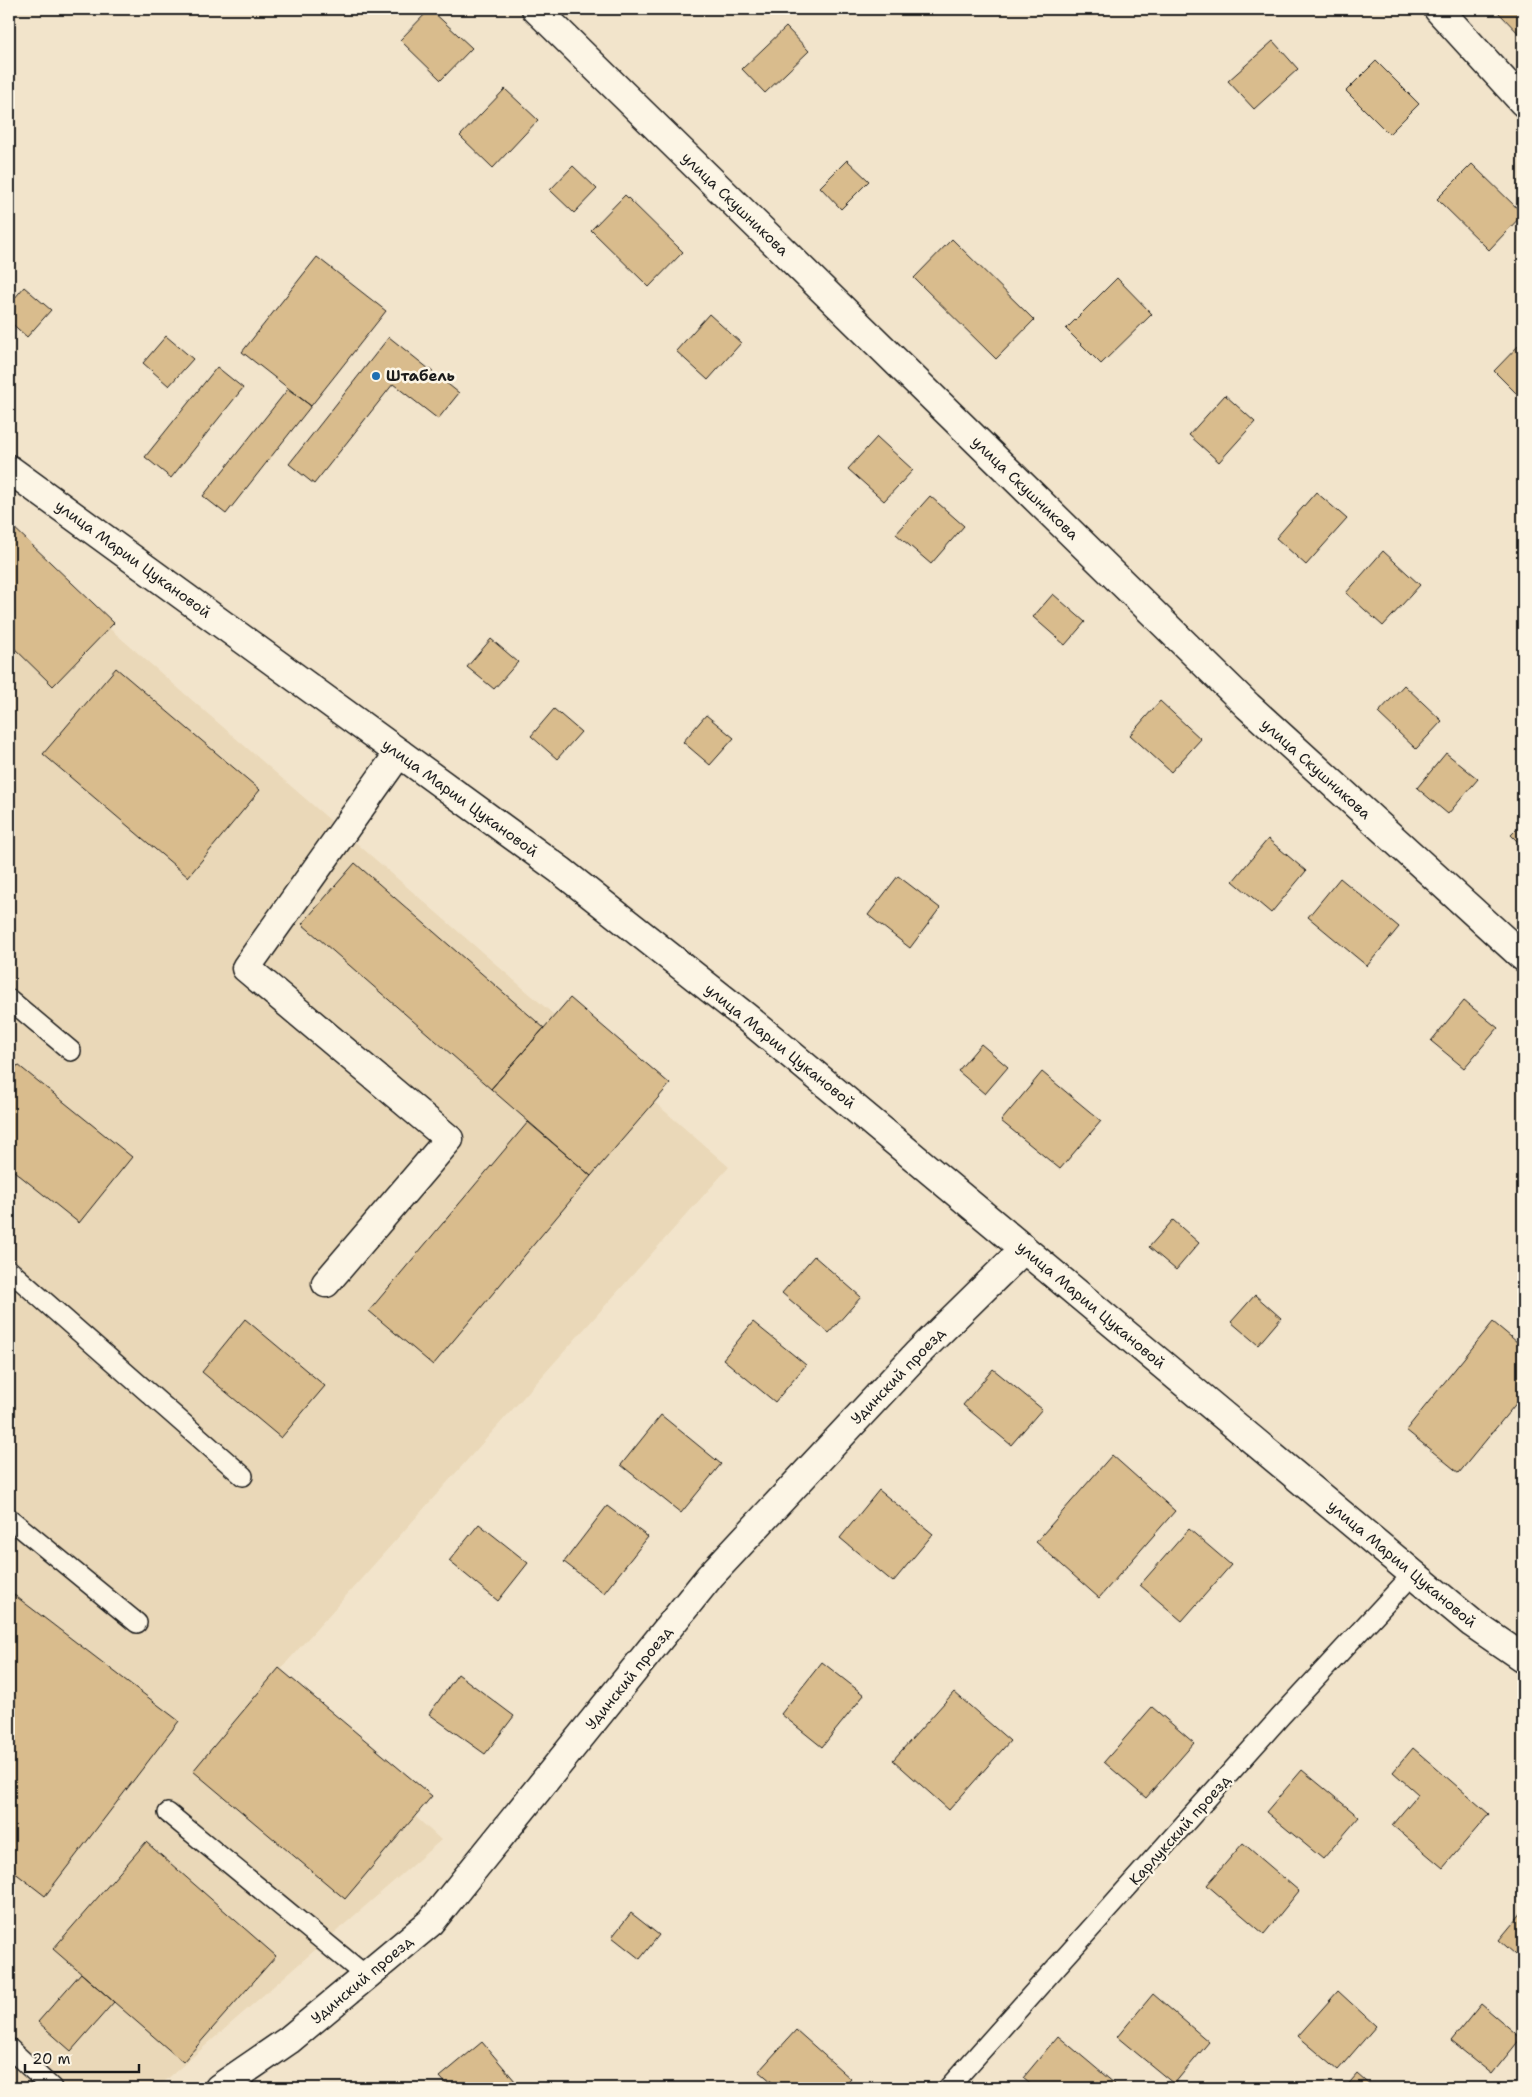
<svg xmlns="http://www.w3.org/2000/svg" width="1532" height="2097" viewBox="0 0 1532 2097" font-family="'Shantell Sans',sans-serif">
	<rect width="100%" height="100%" fill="#f2e4cb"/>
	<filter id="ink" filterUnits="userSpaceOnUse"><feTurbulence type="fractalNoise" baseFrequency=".02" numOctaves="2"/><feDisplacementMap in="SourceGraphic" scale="10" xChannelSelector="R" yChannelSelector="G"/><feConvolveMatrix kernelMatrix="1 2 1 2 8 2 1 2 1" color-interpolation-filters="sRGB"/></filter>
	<g filter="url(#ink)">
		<path fill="#ead8b8" d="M9,541L729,1167L269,1682L441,1840L157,2088H9Z"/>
		<path fill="#d9bc8d" stroke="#1c1c1c" d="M430,9L472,48L441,80L400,40Z
			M1501,9H1523V38L1498,12Z
			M786,27L809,51L765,93L742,69Z
			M1273,41L1298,69L1254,109L1228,81Z
			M1376,61L1419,104L1389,134L1346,91Z
			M505,89L538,120L493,168L460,136Z
			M847,160L869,181L841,209L820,187Z
			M1472,164L1523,214L1489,250L1437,199Z
			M573,166L597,189L574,213L550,190Z
			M625,195L683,252L649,287L591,230Z
			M952,239L1034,320L996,359L914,278Z
			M317,257L386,311L311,406L242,352Z
			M1117,278L1152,314L1101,364L1066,329Z
			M24,287L51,310L27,337L9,321V305Z
			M709,314L741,343L708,380L676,351Z
			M166,336L193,359L169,386L143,363Z
			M389,337L459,393L438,419L393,384L314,484L289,464Z
			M1523,341V400L1494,371Z
			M217,367L243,388L171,478L145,457Z
			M288,389L311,406L226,514L203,496Z
			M1225,395L1255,422L1219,462L1189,435Z
			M877,437L913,470L884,501L848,469Z
			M1316,492L1347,519L1306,565L1276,538Z
			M930,496L964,526L931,564L896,534Z
			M9,523L114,623L53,686L9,643Z
			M1383,551L1420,585L1383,626L1346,593Z
			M1053,594L1085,622L1065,645L1033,617Z
			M491,639L518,662L494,689L467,667Z
			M116,668L260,790L188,877L43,754Z
			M1404,685L1442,721L1416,749L1378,713Z
			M1160,701L1201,739L1171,772L1130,735Z
			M554,709L581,732L557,759L531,736Z
			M706,715L734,738L710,765L683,742Z
			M1446,753L1478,779L1448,814L1417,788Z
			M1523,823V847L1511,835Z
			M1268,839L1306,871L1271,913L1233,881Z
			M355,863L544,1028L491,1089L302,924Z
			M898,876L940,908L910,948L868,915Z
			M1340,878L1399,927L1367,966L1308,917Z
			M570,998L670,1084L591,1176L491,1089Z
			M1464,1001L1498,1028L1464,1068L1431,1041Z
			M981,1044L1008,1067L985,1094L958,1071Z
			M18,1065L132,1157L79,1223L9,1167V1076Z
			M1042,1072L1101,1121L1060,1169L1001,1121Z
			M528,1122L591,1176L433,1365L369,1311Z
			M1173,1220L1199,1243L1176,1270L1149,1247Z
			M814,1256L861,1297L829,1333L782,1293Z
			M1255,1295L1281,1318L1258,1345L1231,1322Z
			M245,1319L325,1386L281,1438L202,1372Z
			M753,1322L806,1365L775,1402L723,1359Z
			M1493,1322L1523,1347V1395L1459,1473L1406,1430Z
			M993,1369L1042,1409L1011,1445L963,1405Z
			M661,1415L721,1464L681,1513L621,1465Z
			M1112,1455L1175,1511L1099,1598L1036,1542Z
			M879,1490L933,1534L893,1582L840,1538Z
			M607,1506L648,1537L604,1593L564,1562Z
			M479,1524L528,1563L498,1601L449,1561Z
			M1189,1529L1231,1565L1182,1621L1140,1585Z
			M9,1591L179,1721L45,1896L9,1868Z
			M822,1662L864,1695L822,1747L781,1714Z
			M279,1668L432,1796L345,1899L193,1771Z
			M458,1674L514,1716L485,1754L429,1714Z
			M954,1692L1010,1741L949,1810L893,1760Z
			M1152,1707L1194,1743L1146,1798L1104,1762Z
			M1413,1748L1489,1814L1443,1868L1392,1825L1418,1794L1393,1772Z
			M1302,1770L1359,1817L1323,1859L1266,1812Z
			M146,1842L276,1956L183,2062L53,1949Z
			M1243,1843L1299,1891L1264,1934L1207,1885Z
			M1523,1911V1961L1499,1940Z
			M631,1913L659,1935L640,1959L612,1937Z
			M81,1973L114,2002L71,2051L38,2022Z
			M1338,1991L1376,2026L1338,2070L1298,2036Z
			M1153,1994L1209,2042L1174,2084L1117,2037Z
			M1481,2004L1521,2038L1492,2074L1451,2041Z
			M796,2030L851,2079L843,2088H779L759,2071Z
			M1058,2036L1115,2084L1111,2088H1035L1023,2078Z
			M482,2042L521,2088H450L440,2077Z
			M1357,2074L1373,2088H1345Z"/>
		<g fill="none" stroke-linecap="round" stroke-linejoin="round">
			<defs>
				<path id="lane" d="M9,999L71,1051
					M9,1270L243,1476
					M9,1518L137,1623
					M168,1813L366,1976
					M9,2048L52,2088
					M948,2088L1281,1716L1413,1574"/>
				<path id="street" d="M536,9L1248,706L1523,957
					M1438,9L1523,102
					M326,1283L449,1139L246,968L399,753
					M219,2088L289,2040L431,1922L710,1576L917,1354L1024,1249"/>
				<path id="secondary" d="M9,469L560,870L746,1017L1472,1623L1523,1658"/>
			</defs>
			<use href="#lane" stroke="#1c1c1c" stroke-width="22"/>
			<use href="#street" stroke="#1c1c1c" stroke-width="31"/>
			<use href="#secondary" stroke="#1c1c1c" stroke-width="31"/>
			<use href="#lane" stroke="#fcf5e5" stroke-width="19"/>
			<use href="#street" stroke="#fcf5e5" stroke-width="28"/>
			<use href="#secondary" stroke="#fcf5e5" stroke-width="28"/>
		</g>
	</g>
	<circle fill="#1f6fb2" stroke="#fcf5e5" stroke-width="2" cx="376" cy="376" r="5"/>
	<g text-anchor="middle" stroke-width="5" stroke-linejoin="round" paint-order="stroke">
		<g font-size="15" fill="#1c1c1c" stroke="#fcf5e5">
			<text transform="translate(735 204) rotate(44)" y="5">улица Скушникова</text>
			<text transform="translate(1025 488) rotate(44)" y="5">улица Скушникова</text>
			<text transform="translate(133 559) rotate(36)" y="5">улица Марии Цукановой</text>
			<text transform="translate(1316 769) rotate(42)" y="5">улица Скушникова</text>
			<text transform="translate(460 798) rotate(36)" y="5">улица Марии Цукановой</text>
			<text transform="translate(780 1046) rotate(39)" y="5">улица Марии Цукановой</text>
			<text transform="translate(1091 1305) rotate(40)" y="5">улица Марии Цукановой</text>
			<text transform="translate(898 1376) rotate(-46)" y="5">Удинский проезд</text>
			<text transform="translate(1402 1564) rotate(40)" y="5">улица Марии Цукановой</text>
			<text transform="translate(629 1678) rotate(-51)" y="5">Удинский проезд</text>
			<text transform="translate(1180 1830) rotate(-48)" y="5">Карлукский проезд</text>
			<text transform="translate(362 1980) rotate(-40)" y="5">Удинский проезд</text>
		</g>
		<g font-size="15" font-weight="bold" fill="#1c1c1c" stroke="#fcf5e5" text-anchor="start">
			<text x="386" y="381">Штабель</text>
		</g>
	</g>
	<rect width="1532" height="2097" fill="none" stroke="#fcf5e5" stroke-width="30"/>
	<rect x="15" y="15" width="1502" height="2067" fill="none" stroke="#1c1c1c" stroke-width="2" filter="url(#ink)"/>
	<path d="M25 2064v8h114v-8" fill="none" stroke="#1c1c1c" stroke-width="2.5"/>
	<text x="32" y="2064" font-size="15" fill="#1c1c1c" stroke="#fcf5e5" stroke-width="4" paint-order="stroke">20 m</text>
</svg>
